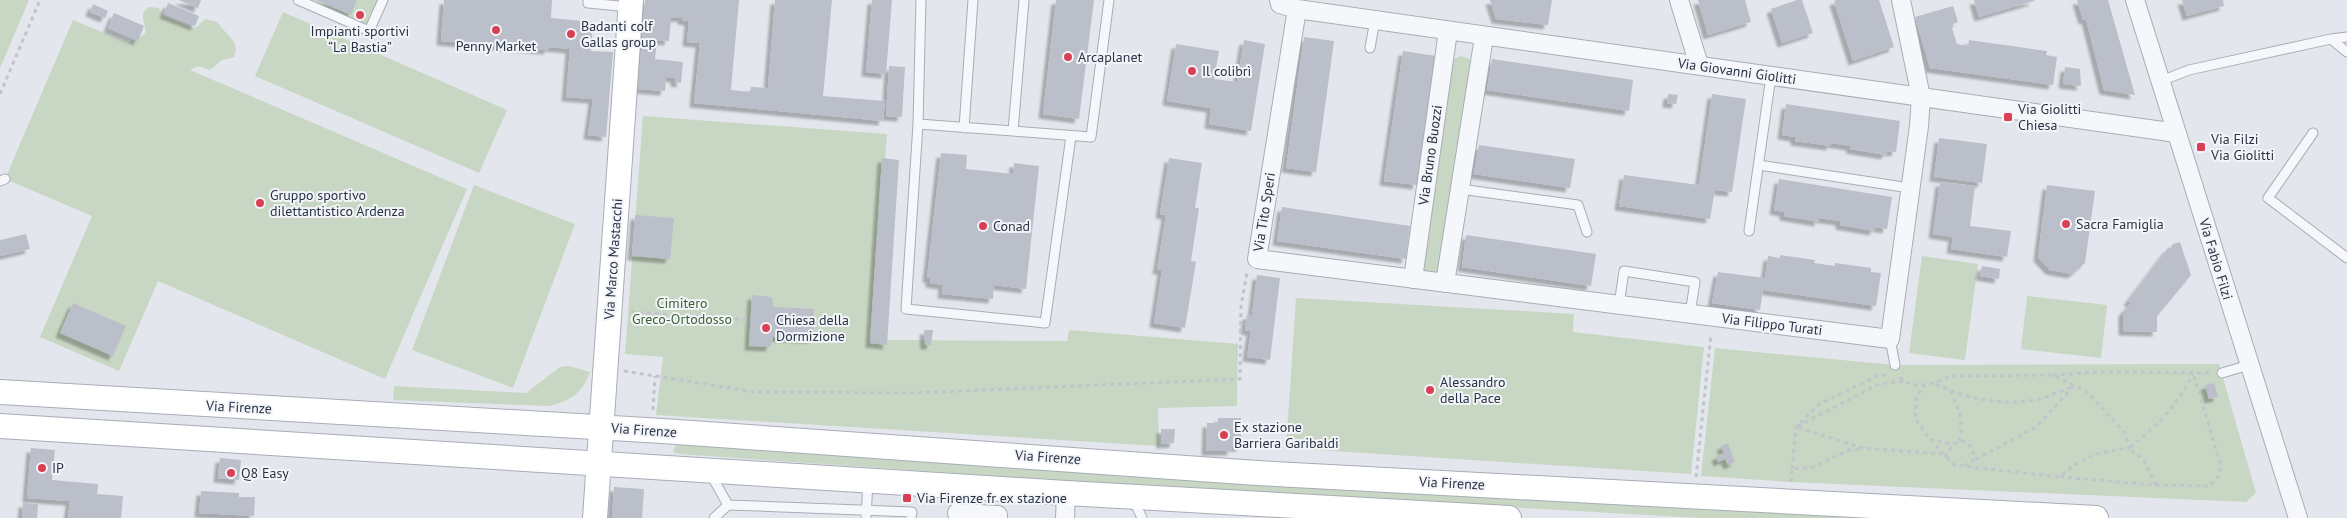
<svg xmlns="http://www.w3.org/2000/svg" width="2347" height="518" viewBox="0 0 2347 518" font-family="'PT Sans',sans-serif">
	<defs>
		<filter id="shadow"><feDropShadow dx="-4.5" dy="4.5" stdDeviation="1" flood-color="#0004"/></filter>
	</defs>
	<rect width="100%" height="100%" fill="#e3e6ec"/>
	<path fill="#c8d7c3" d="M0,0H29L0,68Z
		M308,0H386L373,29Z
		M149,7L158,8L162,12L163,16L193,28L197,27L205,19L217,22L234,42L236,50L234,57L222,60L210,70L198,66L190,70L467,189L385,379L158,281L119,371L40,337L92,216L5,179L73,20L128,43L145,34C147,24 137,14 149,7Z
		M283,12L507,110L479,173L255,76Z
		M1461,56L1472,60L1449,239L1435,282L1417,280L1433,188L1437,187L1435,178L1445,63Z
		M643,116L887,134L871,340L1067,341L1069,330L1238,344L1237,406L1158,408L1159,446L656,415L663,357L625,354Z
		M474,185L575,224L513,388L412,350Z
		M1922,256L1978,264L1965,360L1909,353Z
		M2027,296L2107,305L2101,358L2021,349Z
		M1296,298L1574,314L1573,332L1704,347L1691,474L1286,448Z
		M1715,348L1895,365L2219,364L2256,493L2246,502L1791,482L1701,476Z
		M569,366L590,372C582,394 570,401 549,406L393,400L394,386L526,393L560,367Z
		M680,444L1906,518H1700L1155,487L679,454L673,452L676,445Z"/>
	<path fill="#babfca" filter="url(#shadow)" d="M179,0H201L198,8Z
		M316,0H357L351,15Z
		M444,0H552L551,18L593,22L591,51L613,52L606,137L588,135L593,99L566,97L570,49L549,47L548,50L441,41Z
		M645,0H739L731,90L750,92L751,87L768,88L775,0H832L823,96L885,101L883,121L694,103L700,43L687,42L689,21L682,20V17L671,18L669,41L657,40L655,59L683,62L681,83L675,82V78L666,77L665,91L638,89Z
		M872,0H892L886,74L866,72Z
		M1056,0H1094L1079,119L1043,114Z
		M1490,0H1552L1548,25L1496,19Z
		M1698,0H1745L1751,22L1708,35Z
		M1797,0H1802L1813,33L1782,43L1771,9Z
		M1837,0H1879L1894,47L1853,61L1834,1Z
		M1974,0H2034V1L1979,17Z
		M2077,0H2108L2135,95L2104,90L2086,19L2083,20Z
		M2182,0H2223L2224,6L2187,16Z
		M168,3L199,16L195,26L164,14Z
		M93,4L108,11L105,18L90,12Z
		M1953,6L1958,22L1951,25L1957,44L1968,46L1969,40L2047,51L2046,55L2057,57L2053,85L1930,68L1915,17Z
		M114,13L144,26L138,41L108,28Z
		M1304,37L1334,41L1316,172L1286,168Z
		M1244,40L1265,44L1251,131L1209,124L1211,108L1167,101L1176,44L1219,51L1214,79L1237,82Z
		M1403,51L1436,56L1417,185L1384,181Z
		M1492,59L1633,80L1629,111L1487,90Z
		M889,66L905,67L902,117L886,116Z
		M2065,67L2080,69L2081,86L2063,84Z
		M1668,94L1678,95L1676,104L1667,103Z
		M1712,94L1746,99L1732,192L1715,190L1710,219L1619,206L1624,175L1699,185Z
		M1786,104L1900,121L1896,152L1887,151L1886,155L1850,149L1851,146L1831,143V146L1795,141V137L1782,135Z
		M1939,138L1987,144L1982,183L1934,177Z
		M1479,145L1575,159L1570,188L1474,174Z
		M941,153L967,155L966,169L1013,174L1014,163L1039,166L1026,289L994,285L993,299L942,294L943,285L930,283V278H927Z
		M882,158L899,160L887,345L870,343Z
		M1169,158L1202,163L1195,208H1199L1191,261L1196,262L1185,328L1154,323L1162,270H1157L1166,215L1160,214Z
		M1779,179L1892,197L1887,229L1875,227L1874,231L1840,225V221L1819,218V222L1784,216V212L1774,210Z
		M1940,182L1975,186L1970,226L2011,231L2007,257L1951,249L1953,237L1933,234Z
		M2047,185L2095,191L2085,263L2072,274L2050,270L2038,257Z
		M1282,207L1410,226L1406,259L1277,241Z
		M635,215L674,218L670,259L632,256Z
		M26,234L30,249L1,256L0,240Z
		M1466,235L1596,254L1591,286L1462,267Z
		M2180,242L2191,275L2157,316V332L2123,331V312L2131,303L2128,301L2168,248L2170,249L2173,244Z
		M1780,255L1815,260L1814,263L1835,266V263L1871,268V272L1881,273L1876,306L1763,290L1760,310L1712,303L1718,272L1765,278L1768,256L1780,258Z
		M1982,266L2000,269L1999,279L1980,276Z
		M1257,275L1280,278L1270,360L1247,357L1251,331L1245,330L1247,315H1252Z
		M752,295L772,297L774,307L814,309L813,339L773,337L770,347L749,346Z
		M73,303L126,326L113,356L60,333Z
		M924,330H933L931,345H925Z
		M2214,383L2218,397L2209,399L2205,385Z
		M1218,418H1241V447H1231L1232,451H1206L1207,423H1218Z
		M1161,429H1175L1174,443L1161,444Z
		M1728,443L1735,462L1728,465L1725,459L1718,462L1716,456L1724,453L1721,446Z
		M31,448L55,450L52,480L98,484L97,494L123,496L121,518H68L70,501L27,498Z
		M220,458L241,460L239,480L218,478Z
		M614,487L644,489L642,518H612Z
		M201,491L239,493V497H255L254,516L199,513Z
		M23,503L38,504L37,518H22Z"/>
	<g fill="none" stroke-linecap="round" stroke-linejoin="round">
		<defs>
			<path id="lane" d="M298,0L369,31L383,0
				M588,0V3L629,7
				M921,0L918,124L1013,131L1024,0
				M2331,39L2347,37
				M1370,48L1375,20
				M2161,81L2189,70L2331,39L2347,52
				M918,124L906,309L1045,323L1071,136
				M964,128L973,0
				M1013,131L1091,137L1109,0
				M2313,133L2268,198L2347,258
				M1759,165L1910,188
				M0,181L5,179
				M1460,189L1578,205L1587,232
				M1749,231L1771,76
				M1619,305L1624,271L1695,282L1690,314
				M1890,339L1895,365
				M2222,373L2249,365
				M710,473L728,505
				M1133,499L1142,518
				M956,515L958,486
				M714,518L728,505L912,512L911,518
				M866,518L868,481"/>
			<path id="street" d="M1279,0L1280,4L1297,9L2177,133
				M1679,0L1699,65
				M2135,0L2298,518
				M1297,9L1257,259L1890,339L1919,126L1921,97L1901,0
				M1413,279L1448,31
				M1445,283L1484,37
				M957,513L998,515V518
				M1065,518L1066,493"/>
			<path id="secondary" d="M0,392L663,431L1257,473L2096,518
				M0,426L1066,493L1509,518
				M595,518L631,0"/>
		</defs>
		<use href="#lane" stroke="#a7adb7" stroke-width="11"/>
		<use href="#street" stroke="#a7adb7" stroke-width="20"/>
		<use href="#secondary" stroke="#a7adb7" stroke-width="26"/>
		<path stroke="#c1c4cb" stroke-width="3" stroke-dasharray="4 4" stroke-linecap="butt" d="M0,94L40,0
			M631,312L751,320
			M624,371L755,392L913,393L1240,379L1241,306L1247,273
			M2053,375L2101,372L2209,373
			M1900,377C1912,391 1936,384 1949,376L2053,375L2086,391L2126,434L2129,448C2096,453 2086,455 2059,477L1954,465L1930,439L1915,419L1916,397L1925,385
			M1903,381L1879,384L1796,427L1863,448L1942,454
			M1936,384C1966,399 2002,406 2034,400C2047,398 2062,390 2074,386L2036,427L1973,461
			M1950,391C1959,409 1964,422 1959,442
			M653,410L655,376
			M1930,439L1952,444
			M1945,457L1953,444L1963,441C1973,446 1974,451 1973,461L1964,466
			M1792,469L1796,427L1818,405L1879,375H1887
			M1696,477L1711,334
			M2060,477L2156,485L2210,486L2218,477L2221,466L2193,373
			M1791,482L1792,469L1813,467L1849,450L1860,449
			M2156,485L2144,460L2129,448C2159,424 2175,408 2193,374"/>
		<use href="#lane" stroke="#f6f7fa" stroke-width="9"/>
		<use href="#street" stroke="#f6f7fa" stroke-width="18"/>
		<use href="#secondary" stroke="#fff" stroke-width="24"/>
	</g>
	<g fill="#d94056" stroke="#f3f5f9" stroke-width="2">
		<circle cx="360" cy="15" r="5"/>
		<circle cx="496" cy="30" r="5"/>
		<circle cx="571" cy="34" r="5"/>
		<circle cx="1068" cy="57" r="5"/>
		<circle cx="1192" cy="71" r="5"/>
		<rect x="2003" y="112" width="10" height="10" rx="2.5"/>
		<rect x="2196" y="142" width="10" height="10" rx="2.5"/>
		<circle cx="260" cy="203" r="5"/>
		<circle cx="2066" cy="224" r="5"/>
		<circle cx="983" cy="226" r="5"/>
		<circle cx="766" cy="328" r="5"/>
		<circle cx="1430" cy="390" r="5"/>
		<circle cx="1224" cy="435" r="5"/>
		<circle cx="42" cy="468" r="5"/>
		<circle cx="231" cy="473" r="5"/>
		<rect x="902" y="493" width="10" height="10" rx="2.5"/>
	</g>
	<g text-anchor="middle" stroke-width="4" stroke-linejoin="round" paint-order="stroke">
		<g font-size="14" fill="#293346" stroke="#f3f5f9" text-anchor="start">
			<text x="581" y="31">Badanti colf<tspan x="581" dy="16">Gallas group</tspan></text>
			<text x="360" y="36" text-anchor="middle">Impianti sportivi<tspan x="360" dy="16">“La Bastia”</tspan></text>
			<text x="496" y="51" text-anchor="middle">Penny Market</text>
			<text x="1078" y="62">Arcaplanet</text>
			<text x="1202" y="76">Il colibrì</text>
			<text x="2018" y="114">Via Giolitti<tspan x="2018" dy="16">Chiesa</tspan></text>
			<text x="2211" y="144">Via Filzi<tspan x="2211" dy="16">Via Giolitti</tspan></text>
			<text x="270" y="200">Gruppo sportivo<tspan x="270" dy="16">dilettantistico Ardenza</tspan></text>
			<text x="2076" y="229">Sacra Famiglia</text>
			<text x="993" y="231">Conad</text>
			<text x="776" y="325">Chiesa della<tspan x="776" dy="16">Dormizione</tspan></text>
			<text x="1440" y="387">Alessandro<tspan x="1440" dy="16">della Pace</tspan></text>
			<text x="1234" y="432">Ex stazione<tspan x="1234" dy="16">Barriera Garibaldi</tspan></text>
			<text x="52" y="473">IP</text>
			<text x="241" y="478">Q8 Easy</text>
			<text x="917" y="503">Via Firenze fr ex stazione</text>
		</g>
		<g font-size="14" fill="#293346" stroke="#f3f5f9">
			<text transform="translate(1737 71) rotate(8)" y="5">Via Giovanni Giolitti</text>
			<text transform="translate(1430 155) rotate(-82)" y="5">Via Bruno Buozzi</text>
			<text transform="translate(1264 212) rotate(-81)" y="5">Via Tito Speri</text>
			<text transform="translate(613 259) rotate(-86)" y="5">Via Marco Mastacchi</text>
			<text transform="translate(2216 259) rotate(73)" y="5">Via Fabio Filzi</text>
			<text transform="translate(1772 324) rotate(7)" y="5">Via Filippo Turati</text>
			<text transform="translate(239 407) rotate(3)" y="5">Via Firenze</text>
			<text transform="translate(644 430) rotate(4)" y="5">Via Firenze</text>
			<text transform="translate(1048 457) rotate(4)" y="5">Via Firenze</text>
			<text transform="translate(1452 483) rotate(3)" y="5">Via Firenze</text>
		</g>
		<g font-size="14" fill="#3d6335" stroke="#f3f5f9">
			<text x="682" y="308">Cimitero<tspan x="682" dy="16">Greco-Ortodosso</tspan></text>
		</g>
	</g>
</svg>
